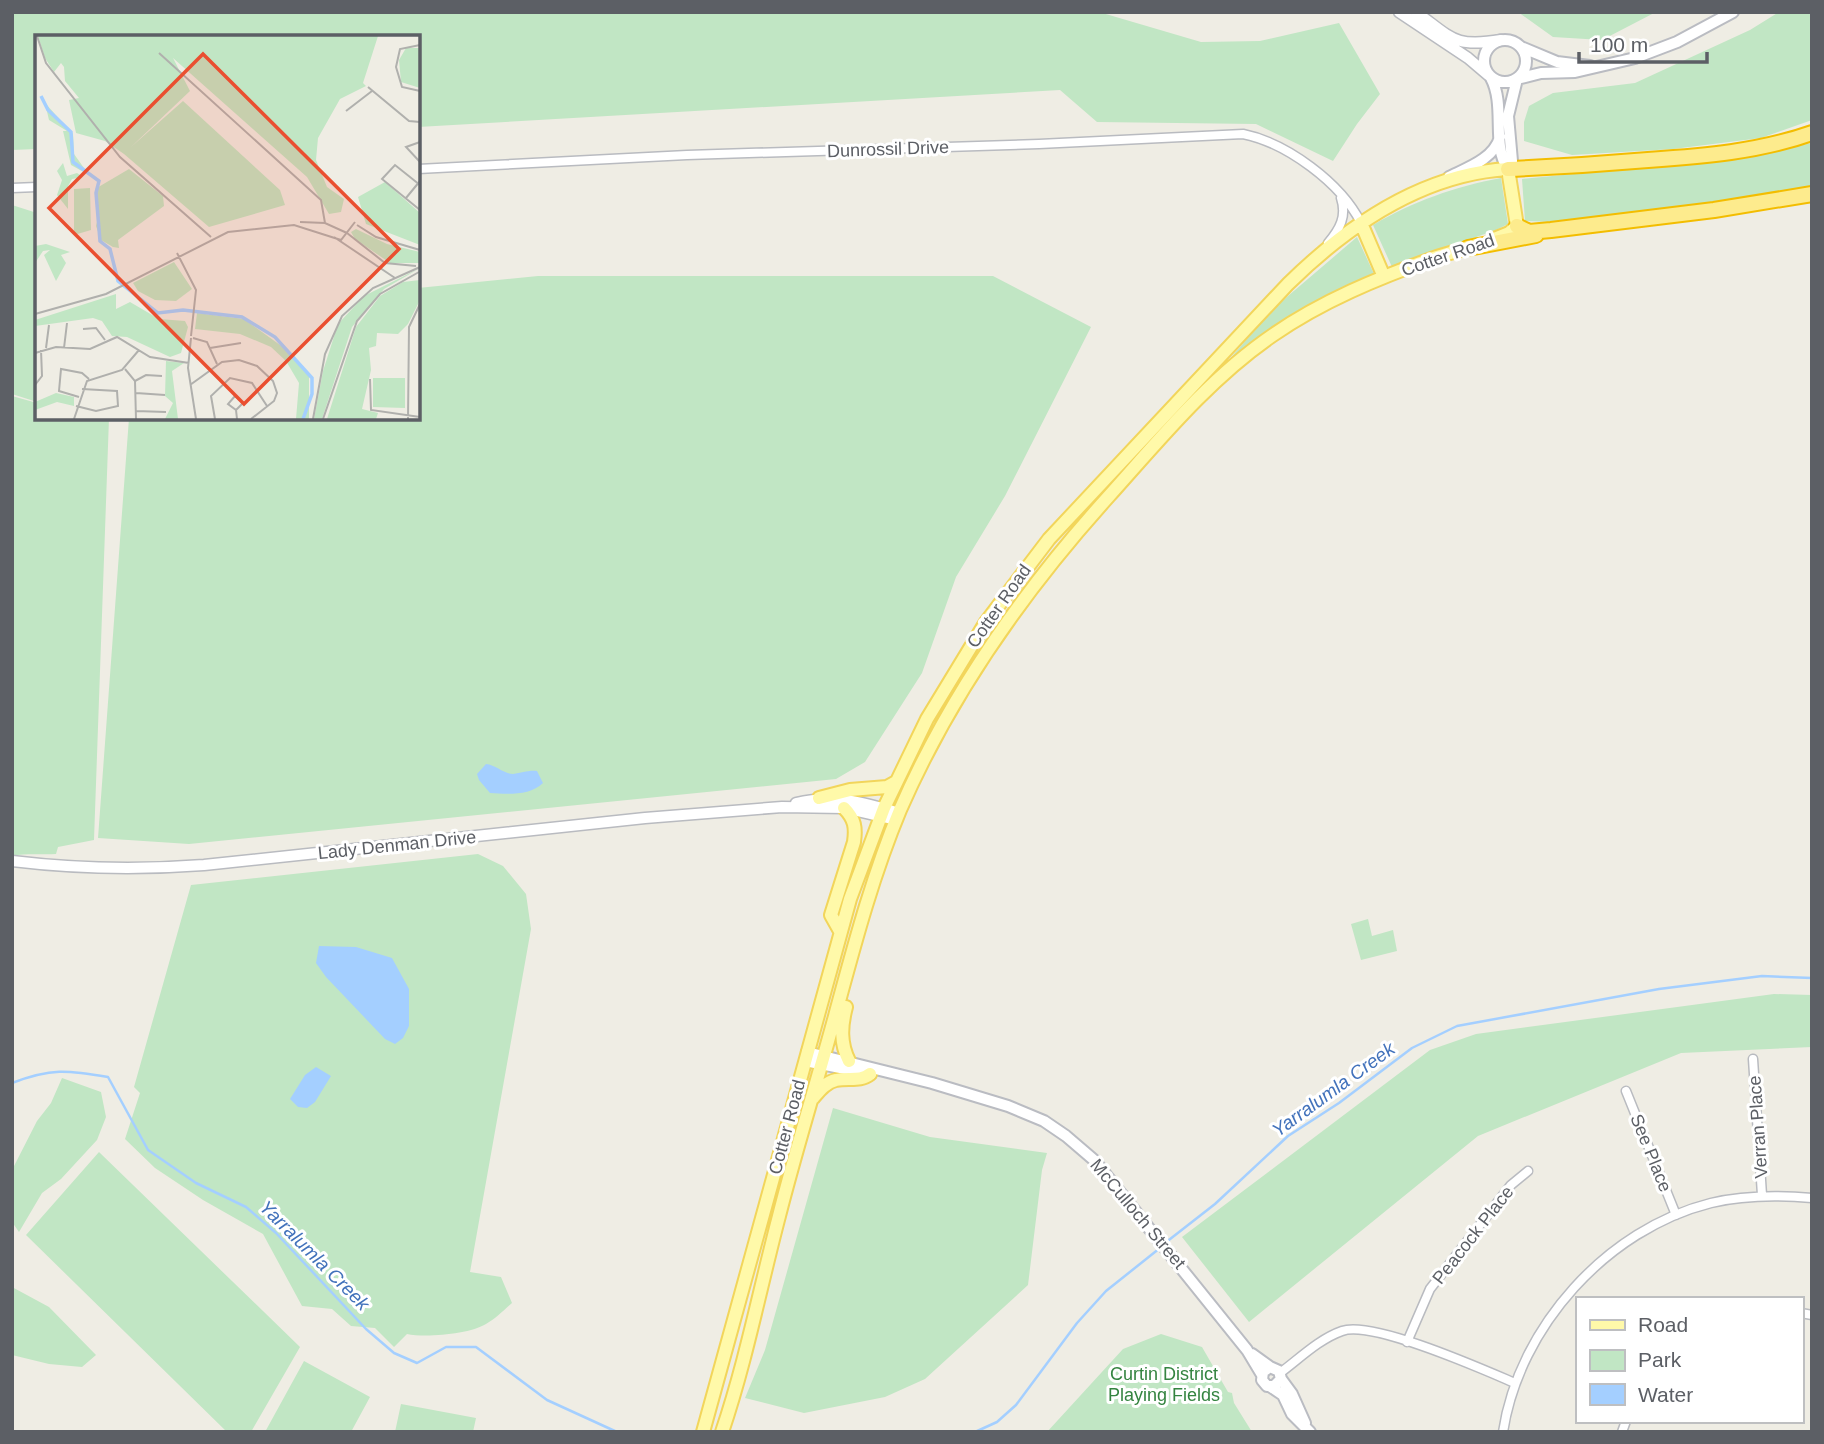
<svg xmlns="http://www.w3.org/2000/svg" width="1824" height="1444" viewBox="0 0 1824 1444" font-family="Helvetica,sans-serif">
	<rect width="100%" height="100%" fill="#efede4"/>
	<path fill="#c1e6c4" d="M12,12H1099L1201,42L1260,41L1339,23L1380,94L1357,124L1333,161L1256,124L1097,122L1060,90L418,127V37H37V149L12,150Z
		M1518,12H1656L1602,40L1553,37Z
		M1779,12H1812V120L1761,138L1673,149L1572,155L1524,141V122L1529,106L1553,93L1635,83L1750,30Z
		M1812,143V189L1704,206L1552,222L1525,221L1522,179L1740,158Z
		M1501,178L1508,224L1496,230L1392,267L1373,225C1414,201 1454,187 1501,178Z
		M12,205L37,213V402L12,394Z
		M1357,237L1374,274L1298,311L1214,377L1274,308Z
		M538,276H993L1091,327L1005,496L956,577L922,673L865,762L836,779L189,844L98,838L129,418H418V288Z
		M12,396L37,403V418H109L94,840L58,847L56,854C41,855 27,853 12,856Z
		M478,854L503,866L526,894L531,929L470,1272L501,1277L512,1303C504,1310 495,1319 486,1324C470,1334 426,1338 407,1334L394,1347L375,1328L351,1326L332,1309L302,1306L263,1234L203,1200L155,1168L125,1139L140,1093L134,1087L191,885Z
		M1368,919L1372,936L1393,930L1397,951L1361,960L1351,924Z
		M1774,994L1812,995V1047L1681,1053L1478,1136L1249,1322L1182,1237L1430,1050L1476,1034Z
		M62,1078L101,1092L106,1117L97,1140L61,1179L42,1193L19,1232L12,1222V1170L37,1121L51,1103Z
		M833,1108L930,1137L1047,1153L1042,1170L1028,1285L925,1379L885,1397L804,1413L745,1398L765,1350Z
		M99,1152L300,1347L251,1432H227L26,1235Z
		M12,1287L49,1307L96,1355L82,1367L49,1364L12,1355Z
		M1161,1334L1202,1347L1228,1392L1232,1393L1234,1403L1252,1432H1047L1123,1349Z
		M304,1361L370,1397L351,1432H265Z
		M401,1404L476,1418L473,1432H395Z"/>
	<path fill="#a4cfff" d="M486,764C496,765 504,774 513,774C522,773 528,770 537,771L543,783C530,796 507,794 490,793L479,780L477,774Z
		M319,946L356,947L392,958L409,989V1026L403,1038L395,1044L385,1039L326,977L316,963Z
		M316,1067L331,1076L315,1102L307,1108L298,1107L290,1099L305,1075Z"/>
	<g fill="none" stroke-linecap="round" stroke-linejoin="round">
		<path stroke="#a4cfff" stroke-width="2.5" d="M12,1083C51,1068 67,1070 108,1077L148,1150L196,1183L246,1207L276,1233L366,1329L394,1353L417,1363L446,1347H476L547,1400L617,1432
			M1165,1243L1215,1204L1288,1136L1339,1103L1412,1048L1457,1026L1659,989L1762,976L1812,978
			M975,1432L997,1422L1016,1405L1077,1323L1106,1291L1160,1248"/>
		<defs>
			<path id="minor" d="M418,169L687,155L1039,144L1243,134C1287,143 1341,183 1361,223
				M12,188L37,187
				M1328,243C1340,229 1347,216 1341,198
				M1753,1059L1762,1195
				M1626,1091L1676,1215
				M1801,1313L1812,1315
				M1407,1342L1430,1289L1511,1185L1528,1171
				M1280,1373C1299,1359 1319,1339 1342,1331C1372,1320 1482,1369 1515,1383
				M1503,1432C1519,1327 1607,1229 1711,1203C1745,1195 1777,1195 1812,1198
				M1622,1432L1626,1421"/>
			<path id="tertiary" d="M1399,12L1468,58L1488,75
				M1416,12C1452,38 1454,48 1501,40
				M796,803C833,794 863,802 899,813
				M12,861C78,869 138,870 204,865L645,818L782,807L844,808L896,820"/>
			<path id="secondary" d="M1484 61a21 21 0 1 1 42 0a21 21 0 1 1-42 0Z
				M1521,47L1557,62L1590,66
				M1491,78C1506,106 1491,145 1508,169
				M1517,79L1541,73L1575,72L1635,58L1677,42L1733,12
				M1508,169L1512,161L1508,116L1517,79
				M1449,177C1467,168 1494,159 1500,137
				M807,1052L932,1083L1008,1106L1044,1121L1066,1136L1094,1160L1247,1350L1262,1375
				M805,1061L871,1074
				M1252,1354L1270,1367L1279,1371L1281,1379L1274,1386H1267L1262,1380L1263,1372L1270,1367
				M1281,1379L1292,1394L1305,1423
				M1271,1387L1283,1395L1292,1414L1310,1432"/>
			<path id="primary" d="M1361,223L1384,277
				M819,798L850,790L887,787L896,782
				M840,931L831,915L854,842C856,828 855,819 844,808
				M846,1007C841,1026 840,1043 849,1061
				M813,1098C819,1091 826,1082 836,1080C848,1077 860,1082 870,1074
				M703,1432L850,899L884,808L927,719L986,622L1049,539L1288,284C1347,226 1423,174 1508,169L1517,226L1509,233L1494,239
				M722,1432C746,1361 760,1288 779,1216C796,1149 817,1082 835,1016C854,946 872,877 900,810C951,693 1024,590 1109,496C1160,439 1210,378 1273,335C1322,301 1378,278 1434,258C1448,253 1463,250 1477,245"/>
			<path id="motorway" d="M1508,169C1555,167 1601,164 1648,160C1704,156 1758,152 1812,133
				M1517,226L1529,232L1551,230L1714,210L1812,194
				M1468,248L1536,235"/>
		</defs>
		<use href="#minor" stroke="#b9bbc0" stroke-width="11"/>
		<use href="#tertiary" stroke="#b9bbc0" stroke-width="13"/>
		<use href="#secondary" stroke="#babcc2" stroke-width="14"/>
		<use href="#primary" stroke="#f2d55b" stroke-width="16"/>
		<use href="#motorway" stroke="#f3bd00" stroke-width="18"/>
		<use href="#minor" stroke="#fff" stroke-width="8"/>
		<use href="#tertiary" stroke="#fff" stroke-width="10"/>
		<use href="#secondary" stroke="#fff" stroke-width="10"/>
		<use href="#primary" stroke="#fff9a9" stroke-width="12"/>
		<use href="#motorway" stroke="#fdeb8d" stroke-width="14"/>
	</g>
	<g text-anchor="middle" stroke-width="6" stroke-linejoin="round" paint-order="stroke">
		<g font-size="18" fill="#5c5f65" stroke="#fff">
			<text transform="translate(888 149) rotate(-2)" y="6">Dunrossil Drive</text>
			<text transform="translate(1448 255) rotate(-19)" y="6">Cotter Road</text>
			<text transform="translate(999 606) rotate(-55)" y="6">Cotter Road</text>
			<text transform="translate(397 845) rotate(-6)" y="6">Lady Denman Drive</text>
			<text transform="translate(787 1127) rotate(-75)" y="6">Cotter Road</text>
			<text transform="translate(1758 1127) rotate(-94)" y="6">Verran Place</text>
			<text transform="translate(1651 1153) rotate(68)" y="6">See Place</text>
			<text transform="translate(1138 1214) rotate(50)" y="6">McCulloch Street</text>
			<text transform="translate(1473 1235) rotate(-52)" y="6">Peacock Place</text>
		</g>
		<g font-size="18" fill="#348440" stroke="#fff">
			<text x="1164" y="1380">Curtin District<tspan x="1164" dy="21">Playing Fields</tspan></text>
		</g>
		<g font-size="19" font-style="italic" fill="#4272bb" stroke="#fff">
			<text transform="translate(1333 1089) rotate(-36)" y="7">Yarralumla Creek</text>
			<text transform="translate(315 1255) rotate(45)" y="7">Yarralumla Creek</text>
		</g>
	</g>
	<g transform="translate(35 35)">
		<rect width="385" height="385" fill="#efede4"/>
		<path d="M3,1H343L328,48L331,51L305,64L283,103L281,125L292,152L309,164L306,177L294,179L272,142L138,23L155,56L96,112L148,66L245,155L250,170L174,192L89,119L70,106L41,98L34,65L44,63L30,46L29,32L26,28L19,37L10,23ZM371,13H385V53L366,47L364,25ZM10,68L38,99L39,119L54,140L36,130L28,96H32L14,85ZM28,128L32,141L42,138L48,142L37,144L33,151V174L22,160L27,145L22,136ZM94,134L128,161L129,171L83,205L84,213L78,212L66,205L61,191L64,179L60,154ZM350,147L385,178V210L331,189L323,162ZM55,153L56,195L39,200V154ZM321,194L352,209L385,217V228H355L320,204L316,197ZM11,209L35,217L26,220L31,228L21,246L9,220L15,215L8,216L0,228V211ZM139,227L157,254L141,266L120,265L103,256L98,248ZM385,233L349,254L317,292L287,384H279L288,336L303,289L329,261ZM385,245V265L373,289L363,299L342,298L341,311L334,313L336,335L327,374L343,378L341,384H292L321,292L345,261L368,247ZM81,259V274L95,267L124,284L150,286L153,292L146,318L135,322L92,302L77,301L67,286L58,283L0,291V285ZM162,278L209,284L252,315L274,338V384H261L264,348L251,326L236,312L205,299L160,294ZM131,326L149,328L137,336L143,384H130L138,368L130,361ZM338,343H370V373L338,372ZM21,358L39,362V371L22,367L0,375V367Z" fill="#c1e6c4"/>
		<path fill="none" stroke="#a4cfff" stroke-width="3.5" d="M6,61L13,75L36,97L38,127L64,146L61,158L65,206L75,214L83,246L123,278L148,275L207,282L240,302L277,343V359L268,384"/>
		<path fill="none" stroke="#b0b0ad" stroke-width="2" d="M2,1L11,28L85,122L176,202M385,10L365,14L361,32L367,52L385,56M124,18L286,165L290,188M333,52L374,86L385,87M311,76L337,56M385,107L371,112L385,127M385,150L360,130L347,144L385,175M371,163L385,146M265,187L290,188L312,198M322,190L341,202L385,215M312,198L350,228L381,231M299,202L360,243M142,218L161,255L156,301M0,279L71,259L193,197L259,190L306,205L320,187M48,294L61,293L70,305M156,303L153,333L161,384M158,303L172,307L182,329M11,313L14,290M29,313L32,288M175,313L206,308M0,318L21,312L55,314L82,302L115,322L154,328M90,334L100,346L101,384M335,344L336,375L385,382M100,346L111,340L127,341M0,350L7,341L6,315M155,350L187,327L204,325L222,331L238,346L242,358L239,366L216,384M101,358L130,360M44,362L24,356L26,334L47,338L54,344M41,371L61,376L83,371L82,356L47,354M201,375L208,368L200,361L193,369L201,375L202,384M101,376L131,377M39,384L52,346L87,335L104,315M180,384L176,361L195,343L217,348L232,371M278,384L290,319L307,281L338,253L385,232M288,384L322,286L345,259L384,237M373,384L374,292L385,269"/>
		<path fill="#ea4f30" fill-opacity="0.15" stroke="#ea4f30" stroke-width="3.5" d="M168,19L364,214L209,369L14,173Z"/>
		<rect width="385" height="385" fill="none" stroke="#5c5f65" stroke-width="3.5"/>
	</g>
	<rect width="1824" height="1444" fill="none" stroke="#5c5f65" stroke-width="28"/>
	<rect x="1576" y="1297" width="228" height="126" fill="#ffffff" stroke="#bebfc1" stroke-width="2"/>
	<rect x="1590" y="1320" width="35" height="10" fill="#fff9a9" stroke="#bebfc1" stroke-width="2"/>
	<text x="1638" y="1332" font-size="21" fill="#5c5f65">Road</text>
	<rect x="1590" y="1350" width="35" height="21" fill="#c1e6c4" stroke="#bebfc1" stroke-width="2"/>
	<text x="1638" y="1367" font-size="21" fill="#5c5f65">Park</text>
	<rect x="1590" y="1384" width="35" height="21" fill="#a4cfff" stroke="#bebfc1" stroke-width="2"/>
	<text x="1638" y="1402" font-size="21" fill="#5c5f65">Water</text>
	<path d="M1579 52v10h128v-10" fill="none" stroke="#5c5f65" stroke-width="3.5"/>
	<text x="1590" y="52" font-size="21" fill="#5c5f65" stroke="#ffffff" stroke-width="5" paint-order="stroke">100 m</text>
</svg>
